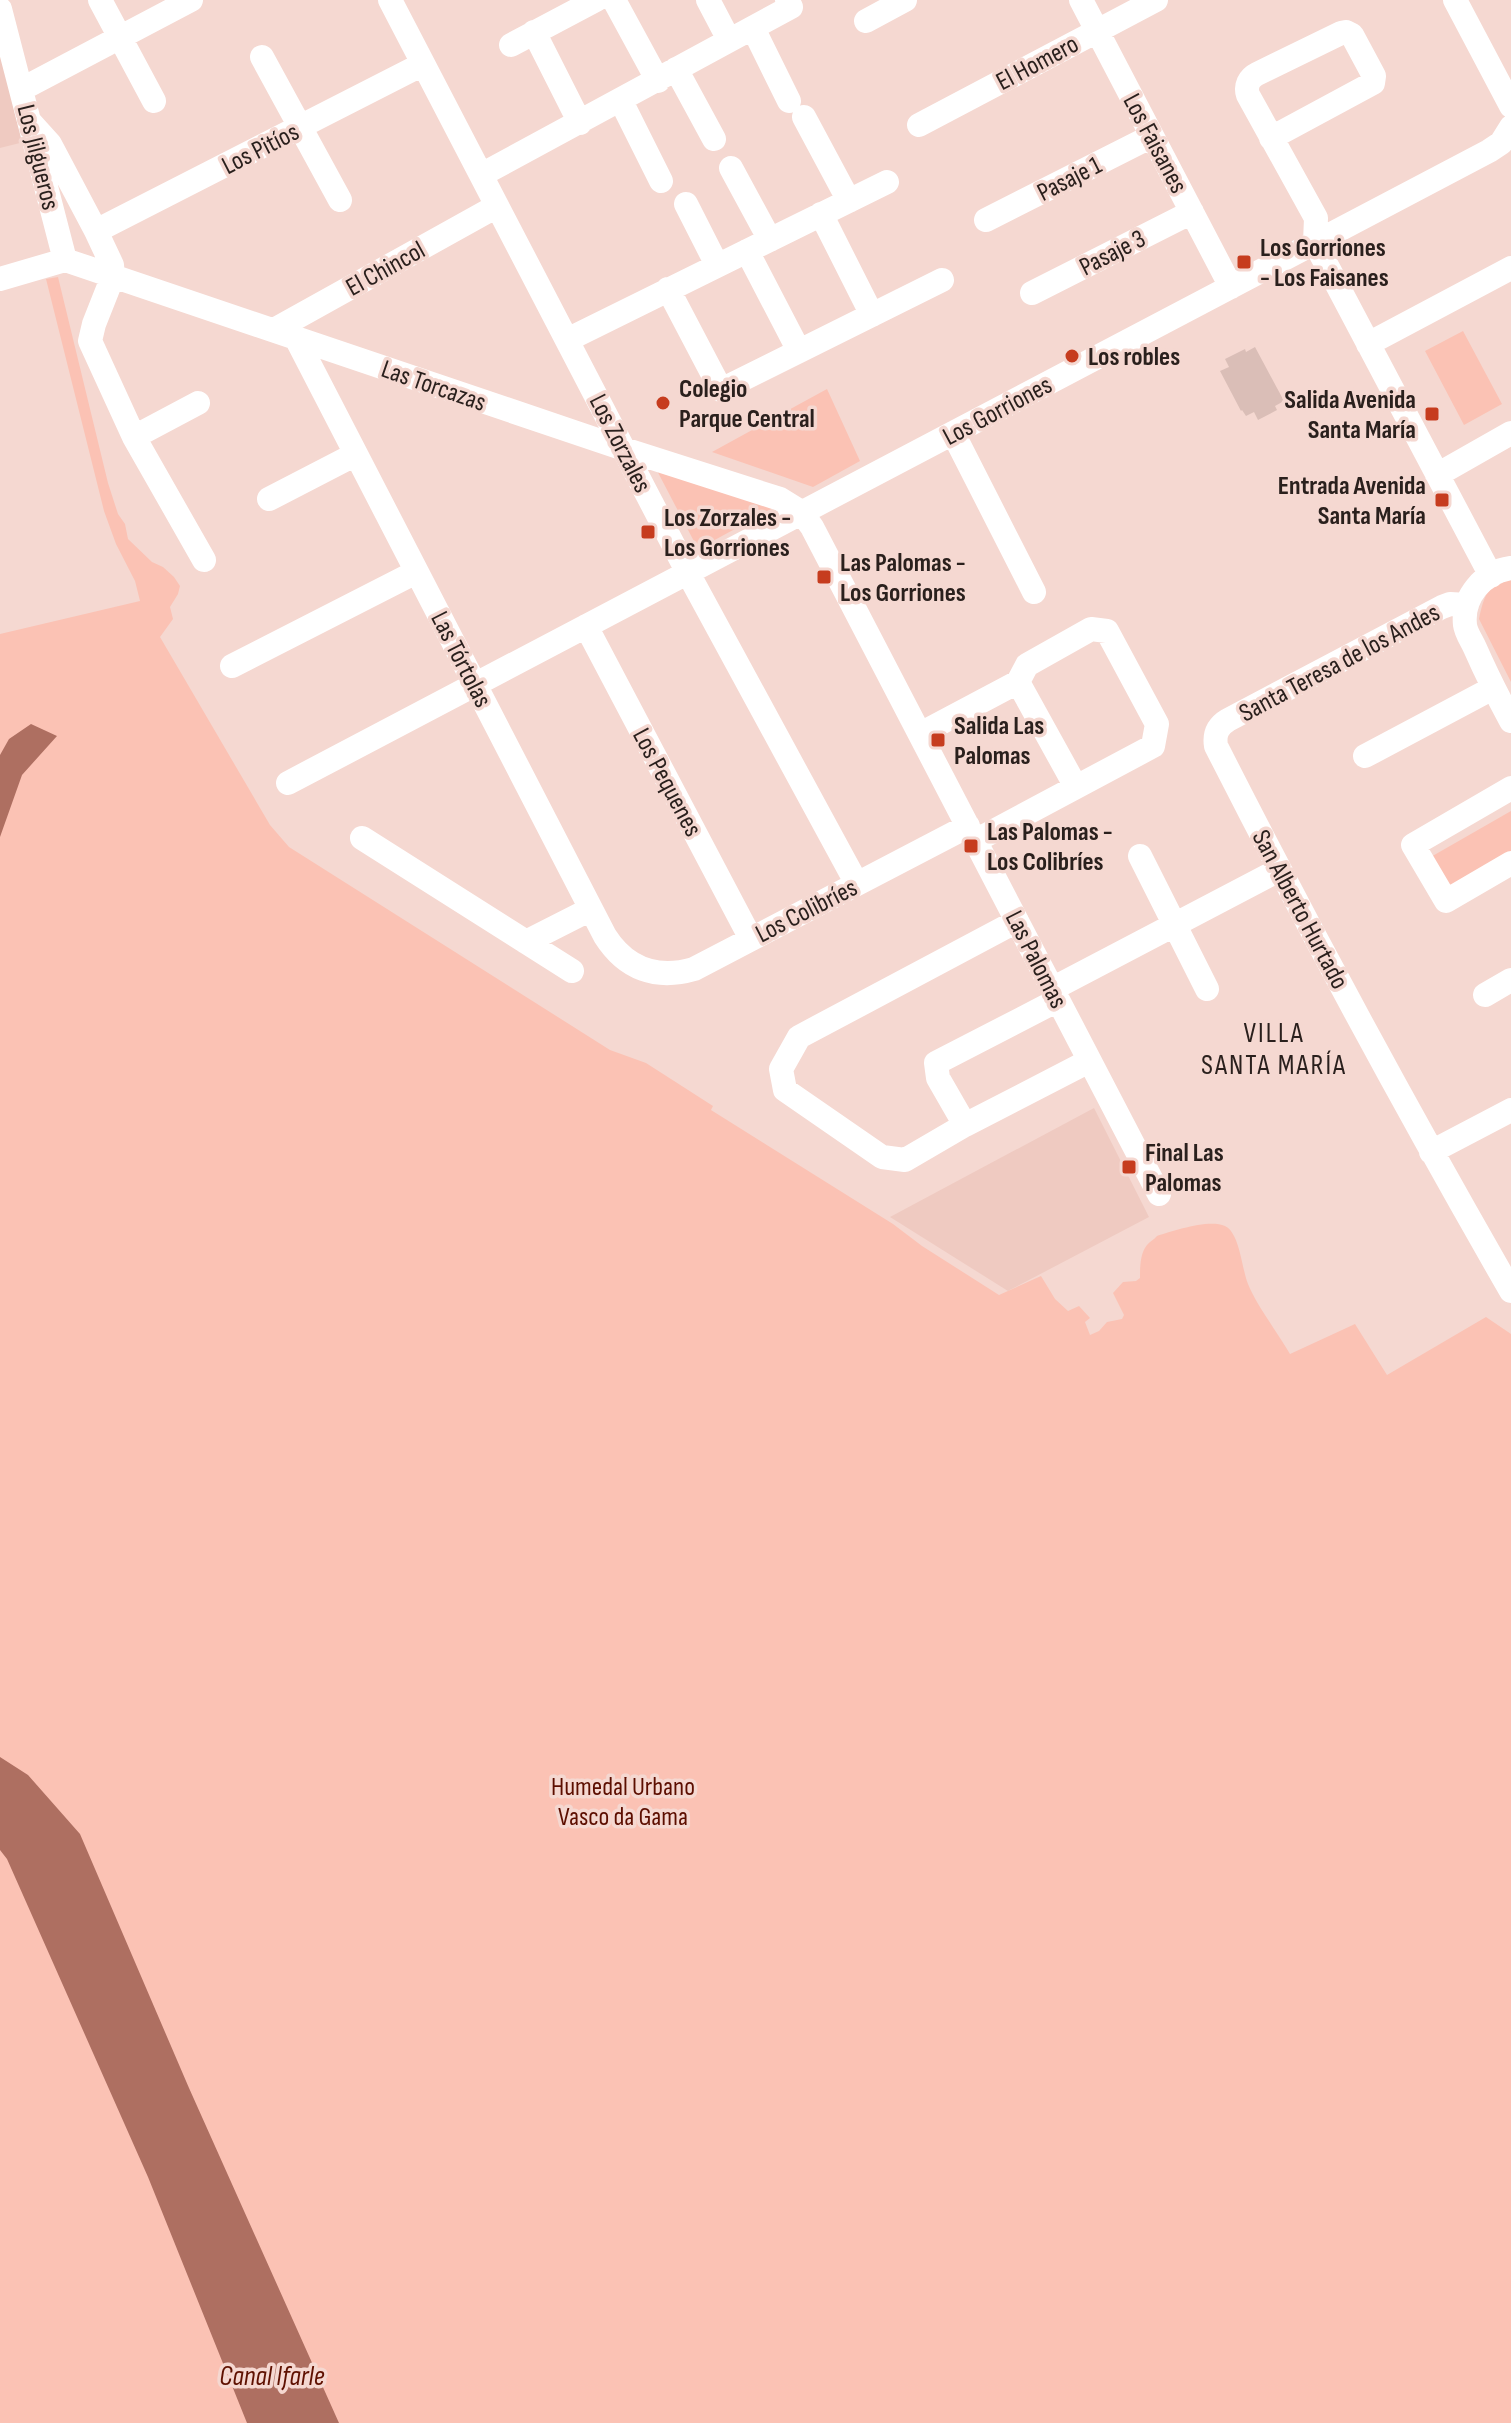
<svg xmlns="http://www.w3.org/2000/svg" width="1511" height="2423" viewBox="0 0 1511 2423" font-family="'Sofia Sans Condensed',sans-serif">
	<rect width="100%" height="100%" fill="#f5d8d1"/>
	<path fill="#efcac1" d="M0,45L28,141L0,148Z
		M1094,1108L1149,1217L1008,1291L890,1217Z"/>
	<path fill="#fbc2b4" d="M58,277L108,483L118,514L125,524L128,539L152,562L163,567L174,577L180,586L178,594L170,607L173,619L160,637L270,825L289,847L610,1050L646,1063L713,1106L711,1110L893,1224L922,1246L999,1295L1041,1276L1055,1299L1068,1311L1079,1306L1090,1318L1085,1322L1090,1335L1099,1331L1107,1322L1122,1319L1124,1315L1113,1293L1123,1282L1136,1281L1140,1278C1140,1268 1140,1253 1147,1245C1150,1241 1154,1240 1157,1236C1174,1231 1208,1219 1225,1226C1240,1233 1242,1270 1248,1284C1257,1306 1278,1333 1290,1354L1355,1324L1387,1375L1486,1317L1511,1334V2423H0V634L140,601L135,581L116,544L104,511L46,279Z
		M1463,331L1502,404L1464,425L1425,351Z
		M827,389L860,461L813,487L712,452Z
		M653,463L779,505L698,549Z
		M1511,578V682L1479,619C1484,596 1487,585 1511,578Z
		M1511,811V854L1447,890L1429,858Z"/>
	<path fill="#ae6f61" d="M31,724L57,736L22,775L0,837V755L9,739Z
		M0,1757L28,1775L80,1834L189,2088L339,2423H247L148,2177L7,1859L0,1850Z"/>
	<path fill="#dabeb7" d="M1255,347L1284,401L1275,406L1277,410L1258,420L1254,412L1246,416L1242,410L1241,411L1220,371L1229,367L1225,359L1245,349L1246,352Z"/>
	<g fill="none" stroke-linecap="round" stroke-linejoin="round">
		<path stroke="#fff" stroke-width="24" d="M100,0L154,101
			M390,0L688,573L857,884
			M614,0L658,81
			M708,0L729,40
			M1081,0L1231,287
			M1455,0L1511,106
			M0,9L65,260
			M866,21L905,0
			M753,28L789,101
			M534,32L580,123
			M511,45L596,0
			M262,57L340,200
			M676,69L714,139
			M22,89L191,0
			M621,101L661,181
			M804,117L849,201
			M31,123L50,144L96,231L112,265L113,276L94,324L90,341L134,437L204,560
			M919,125L1156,0
			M1271,138L1373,83L1374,76L1352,35L1346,32L1341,33L1257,74C1249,78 1245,86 1248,95L1316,218L1315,243
			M731,168L770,240
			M481,175L791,7L787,0
			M686,204L717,265
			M821,214L872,315
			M986,220L1152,136
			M96,231L423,64
			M1315,243L1491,576
			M747,251L799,351
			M65,260L624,449L780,499L801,512L812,527L1159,1194
			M0,279L65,260
			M668,289L721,390L942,280
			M1032,293L1192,212
			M274,330L497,206
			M296,338L605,936C626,969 656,980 694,969L968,826
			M567,340L887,182
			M1368,344L1511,268
			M953,433L1034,592
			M134,437L198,403
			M1437,475L1511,433
			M269,499L356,454
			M1511,568C1483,572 1462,597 1465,625C1466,633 1472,641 1475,648C1486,673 1498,697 1511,721
			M1467,605L1450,604L1442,607L1228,720C1218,726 1214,734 1216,746C1310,931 1408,1112 1511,1291
			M586,626L751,939
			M232,666L416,572
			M1018,682L1076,787
			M920,734L1018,682
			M1365,756L1493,688
			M288,783L1489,151L1501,143L1511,127
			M1511,788L1413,845L1446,901L1511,863
			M362,838L572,971
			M975,841L1153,746L1157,724L1107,631L1091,629L1027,665L1018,682
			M1140,856L1207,989
			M1017,921L799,1037L781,1069L785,1090L882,1157L905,1160L965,1125L1089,1061
			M526,942L591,909
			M1052,989L1279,870
			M1485,995L1511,980
			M965,1125L938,1078L936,1063L1058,1000
			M1431,1152L1511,1110"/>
	</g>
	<g fill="#c63c1e" stroke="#f5d8d1" stroke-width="3">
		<rect x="1236" y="254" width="16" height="16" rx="4"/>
		<circle cx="1072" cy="356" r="8"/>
		<circle cx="663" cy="403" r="8"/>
		<rect x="1424" y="406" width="16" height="16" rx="4"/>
		<rect x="1434" y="492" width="16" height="16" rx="4"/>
		<rect x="640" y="524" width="16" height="16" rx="4"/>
		<rect x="816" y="569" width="16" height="16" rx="4"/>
		<rect x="930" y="732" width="16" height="16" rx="4"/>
		<rect x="963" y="838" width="16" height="16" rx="4"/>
		<rect x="1121" y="1159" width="16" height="16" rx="4"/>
	</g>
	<g text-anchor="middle" stroke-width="7" stroke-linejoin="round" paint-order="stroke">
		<g font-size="26" fill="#2a201d" stroke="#f5d8d1">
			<text transform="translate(1037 62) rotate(-28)" y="9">El Homero</text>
			<text transform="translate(1156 143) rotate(62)" y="9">Los Faisanes</text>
			<text transform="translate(260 148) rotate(-27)" y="9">Los Pitíos</text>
			<text transform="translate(39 157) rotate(76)" y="9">Los Jilgueros</text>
			<text transform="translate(1069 178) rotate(-27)" y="9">Pasaje 1</text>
			<text transform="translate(1112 252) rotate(-27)" y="9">Pasaje 3</text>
			<text transform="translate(385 268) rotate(-29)" y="9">El Chincol</text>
			<text transform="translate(434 385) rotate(19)" y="9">Las Torcazas</text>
			<text transform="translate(997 410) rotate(-28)" y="9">Los Gorriones</text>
			<text transform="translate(621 443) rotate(63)" y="9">Los Zorzales</text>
			<text transform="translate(462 659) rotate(63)" y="9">Las Tórtolas</text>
			<text transform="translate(1339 662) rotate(-28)" y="9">Santa Teresa de los Andes</text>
			<text transform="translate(668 782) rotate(62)" y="9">Los Pequenes</text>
			<text transform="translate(1301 909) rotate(62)" y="9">San Alberto Hurtado</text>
			<text transform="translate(806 910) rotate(-27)" y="9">Los Colibríes</text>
			<text transform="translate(1037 959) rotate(63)" y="9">Las Palomas</text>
		</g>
		<g font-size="26" font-weight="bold" fill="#2a201d" stroke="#f5d8d1" text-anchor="start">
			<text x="1260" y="256">Los Gorriones<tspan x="1260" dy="30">- Los Faisanes</tspan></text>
			<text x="1088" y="365">Los robles</text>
			<text x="679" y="397">Colegio<tspan x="679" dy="30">Parque Central</tspan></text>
			<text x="1416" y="408" text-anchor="end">Salida Avenida<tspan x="1416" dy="30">Santa María</tspan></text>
			<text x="1426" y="494" text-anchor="end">Entrada Avenida<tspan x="1426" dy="30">Santa María</tspan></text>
			<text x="664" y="526">Los Zorzales -<tspan x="664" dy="30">Los Gorriones</tspan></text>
			<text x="840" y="571">Las Palomas -<tspan x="840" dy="30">Los Gorriones</tspan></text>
			<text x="954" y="734">Salida Las<tspan x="954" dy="30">Palomas</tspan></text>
			<text x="987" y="840">Las Palomas -<tspan x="987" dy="30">Los Colibríes</tspan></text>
			<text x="1145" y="1161">Final Las<tspan x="1145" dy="30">Palomas</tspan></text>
		</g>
		<g font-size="26" fill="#5c0e00" stroke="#f5d8d1">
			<text x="623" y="1795">Humedal Urbano<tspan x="623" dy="30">Vasco da Gama</tspan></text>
		</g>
		<g font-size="28" letter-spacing="2" fill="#2a201d" stroke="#f5d8d1">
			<text x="1274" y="1042">VILLA<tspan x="1274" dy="32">SANTA MARÍA</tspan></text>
		</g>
		<g font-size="28" font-style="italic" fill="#5f1101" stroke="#f5d8d1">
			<text x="272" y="2385">Canal Ifarle</text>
		</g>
	</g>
</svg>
